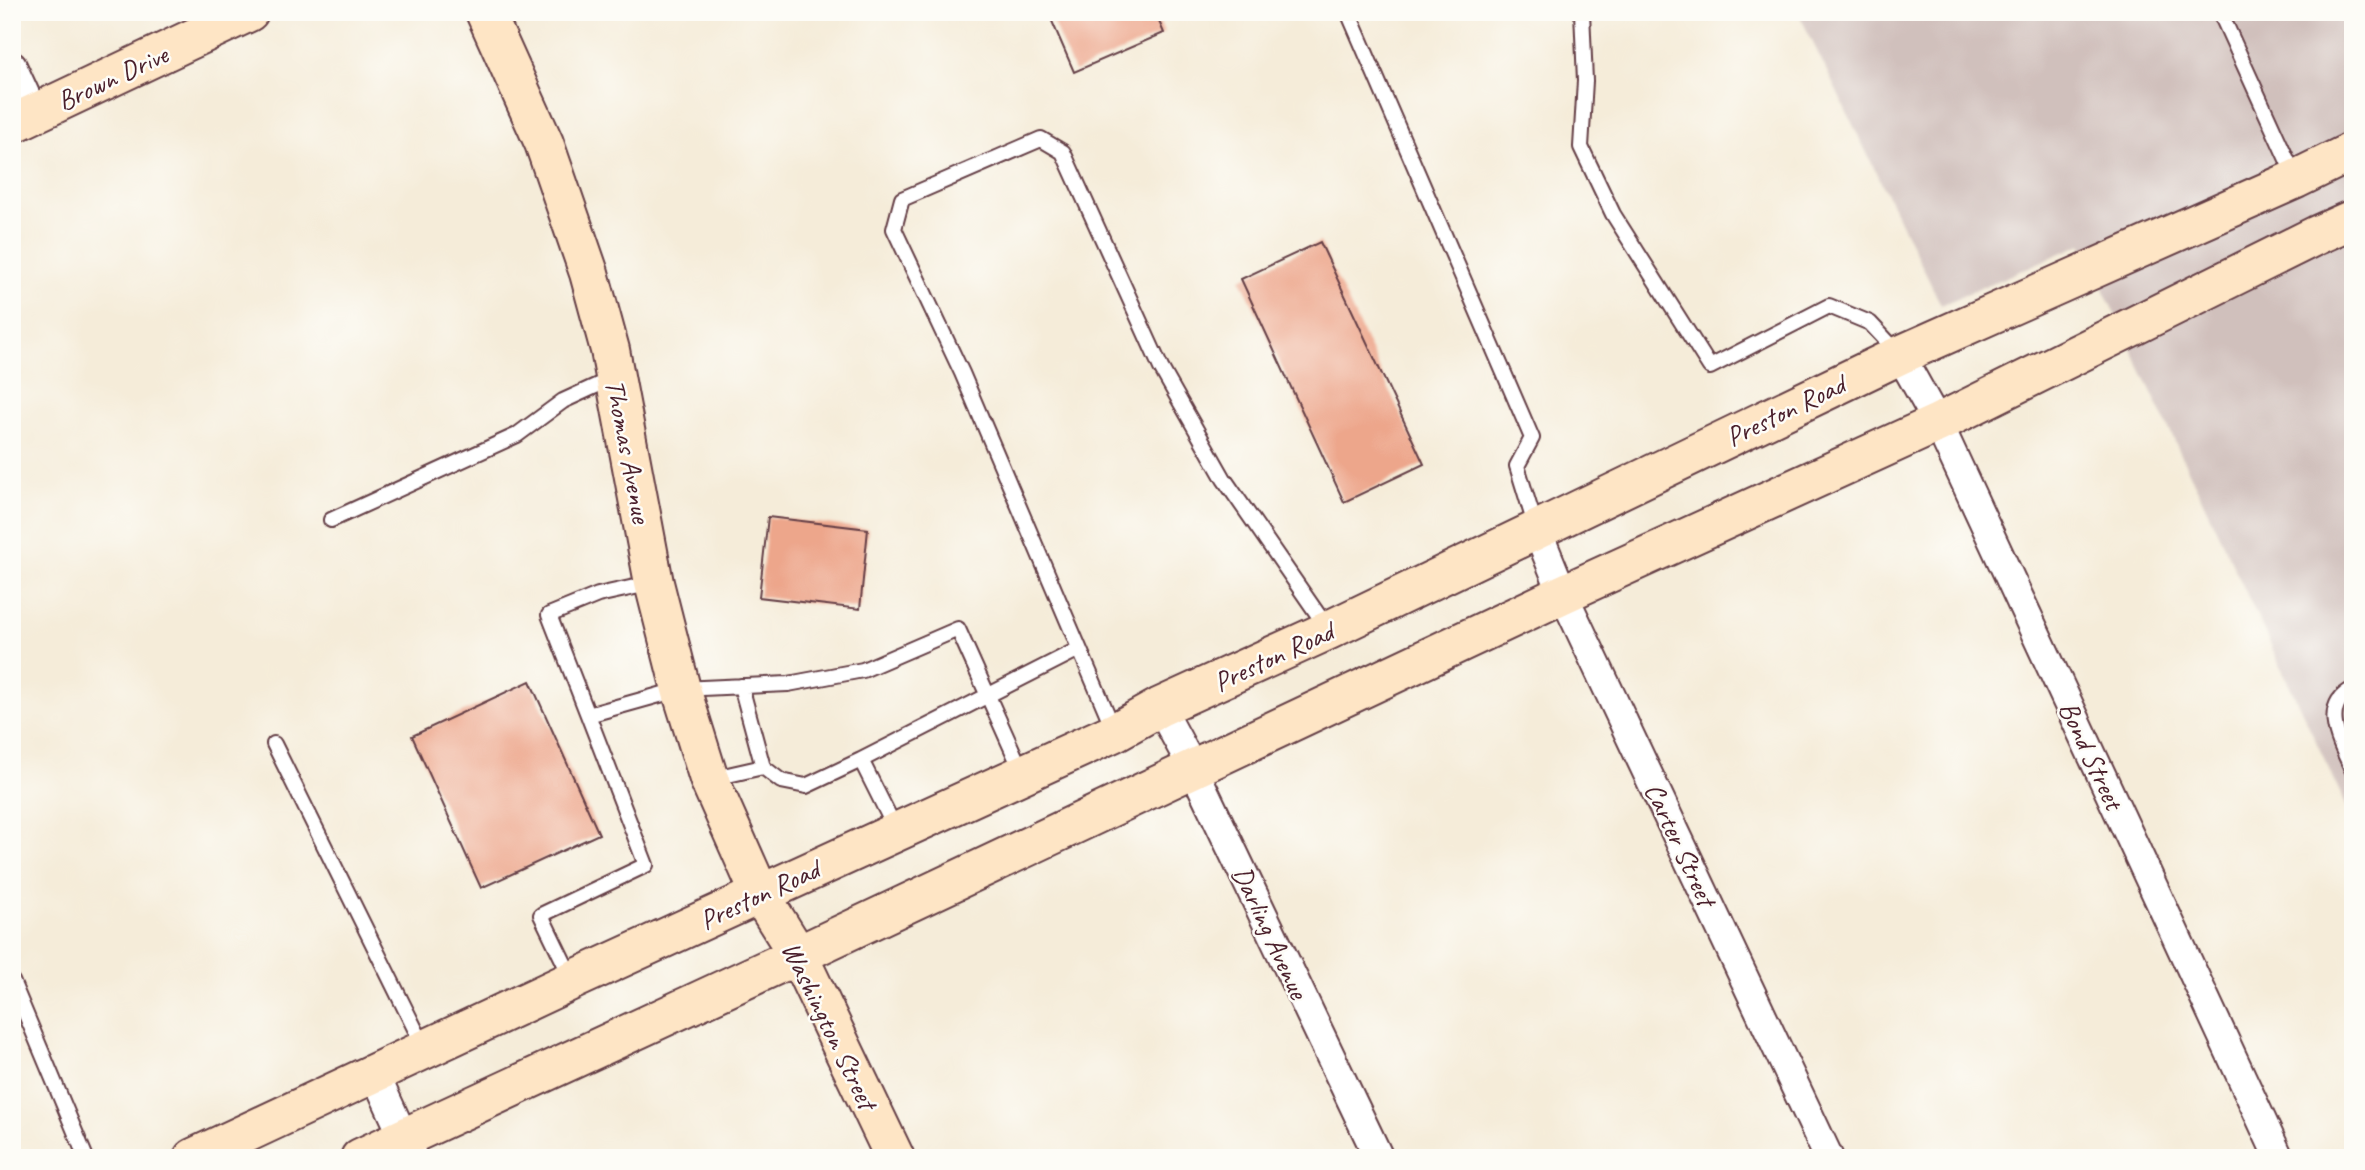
<svg xmlns="http://www.w3.org/2000/svg" width="2365" height="1170" viewBox="0 0 2365 1170" font-family="Caveat,sans-serif">
	<rect width="100%" height="100%" fill="#fdfcf7"/>
	<filter id="ink" filterUnits="userSpaceOnUse"><feTurbulence type="fractalNoise" baseFrequency=".0143" numOctaves="2"/><feDisplacementMap in="SourceGraphic" scale="14" xChannelSelector="R" yChannelSelector="G"/><feConvolveMatrix kernelMatrix="1 2 1 2 8 2 1 2 1" color-interpolation-filters="sRGB"/></filter>
	<filter id="wash" filterUnits="userSpaceOnUse"><feTurbulence type="fractalNoise" baseFrequency=".00686" numOctaves="4" result="noise"/><feDisplacementMap in="SourceGraphic" scale="28" xChannelSelector="R" yChannelSelector="G"/><feGaussianBlur stdDeviation="1.57" result="paint"/><feColorMatrix in="noise" values="0 0 0 0 0 0 0 0 0 0 0 0 0 0 0 0 0 1.4 0 .05"/><feComposite in="paint" operator="in"/></filter>
	<g filter="url(#wash)">
		<rect width="100%" height="100%" fill="#f5ecd9"/>
		<path fill="#d0c0bc" d="M1798,12H2353V820L2082,244L1941,305Z"/>
		<g id="blocks">
			<path fill="#eda68b" d="M1048,12H1155L1164,33L1074,72Z
				M1320,242L1424,464L1344,502L1241,279Z
				M768,517L868,529L860,609L759,597Z
				M530,681L599,834L481,888L412,736Z"/>
		</g>
	</g>
	<g filter="url(#ink)">
		<use href="#blocks" fill-opacity="0" stroke="#643e45" stroke-width="2"/>
		<g fill="none" stroke-linecap="round" stroke-linejoin="round">
			<defs>
				<path id="lane" d="M1348,12L1532,438L1517,466L1536,528
					M1582,12L1585,81L1581,147L1613,214L1710,367L1829,306L1870,323L1899,354
					M2220,12L2295,177
					M331,520L517,435L563,401L613,378
					M653,583L598,595L549,615L588,715L681,689L788,684L863,670L958,629L1023,774
					M741,686L763,767
					M2353,689C2318,706 2341,745 2353,771
					M1114,730L962,373L894,229L902,199L1041,139L1063,152L1161,368L1224,479L1328,629
					M274,744L424,1047
					M861,760L1079,649
					M710,779L763,767L781,781L806,786L861,760L896,830
					M572,979L541,915L646,865L588,715
					M12,981L86,1158"/>
				<path id="street" d="M12,66L34,114
					M1900,355L1938,423L2279,1158
					M1537,530L1563,594L1829,1158
					M1160,707L1193,768L1379,1158
					M374,1072L413,1158"/>
				<path id="secondary" d="M485,12L544,143L589,273L610,350L654,583L681,689L709,779L760,894L798,955L895,1158
					M12,124L249,12
					M193,1158L573,980L1115,732L1160,707L1329,630L1900,355L2296,179L2353,151
					M360,1158L798,955L1563,594L1938,423L2317,235L2353,219"/>
			</defs>
			<use href="#lane" stroke="#643e45" stroke-width="18"/>
			<use href="#street" stroke="#643e45" stroke-width="32"/>
			<use href="#secondary" stroke="#643e45" stroke-width="42"/>
			<use href="#lane" stroke="#fff" stroke-width="14"/>
			<use href="#street" stroke="#fff" stroke-width="28"/>
			<use href="#secondary" stroke="#fee5c5" stroke-width="38"/>
		</g>
	</g>
	<g text-anchor="middle" stroke-width="5" stroke-linejoin="round" paint-order="stroke">
		<g font-size="28" fill="#4a1f2b" stroke="#fdfcf7">
			<text transform="translate(112 77) rotate(-25)" y="10">Brown Drive</text>
			<text transform="translate(1785 410) rotate(-26)" y="10">Preston Road</text>
			<text transform="translate(629 451) rotate(79)" y="10">Thomas Avenue</text>
			<text transform="translate(1273 656) rotate(-25)" y="10">Preston Road</text>
			<text transform="translate(2092 755) rotate(65)" y="10">Bond Street</text>
			<text transform="translate(1681 844) rotate(65)" y="10">Carter Street</text>
			<text transform="translate(759 894) rotate(-25)" y="10">Preston Road</text>
			<text transform="translate(1271 932) rotate(65)" y="10">Darling Avenue</text>
			<text transform="translate(830 1025) rotate(64)" y="10">Washington Street</text>
		</g>
	</g>
	<rect width="2365" height="1170" fill="none" stroke="#fdfcf7" stroke-width="42"/>
</svg>
